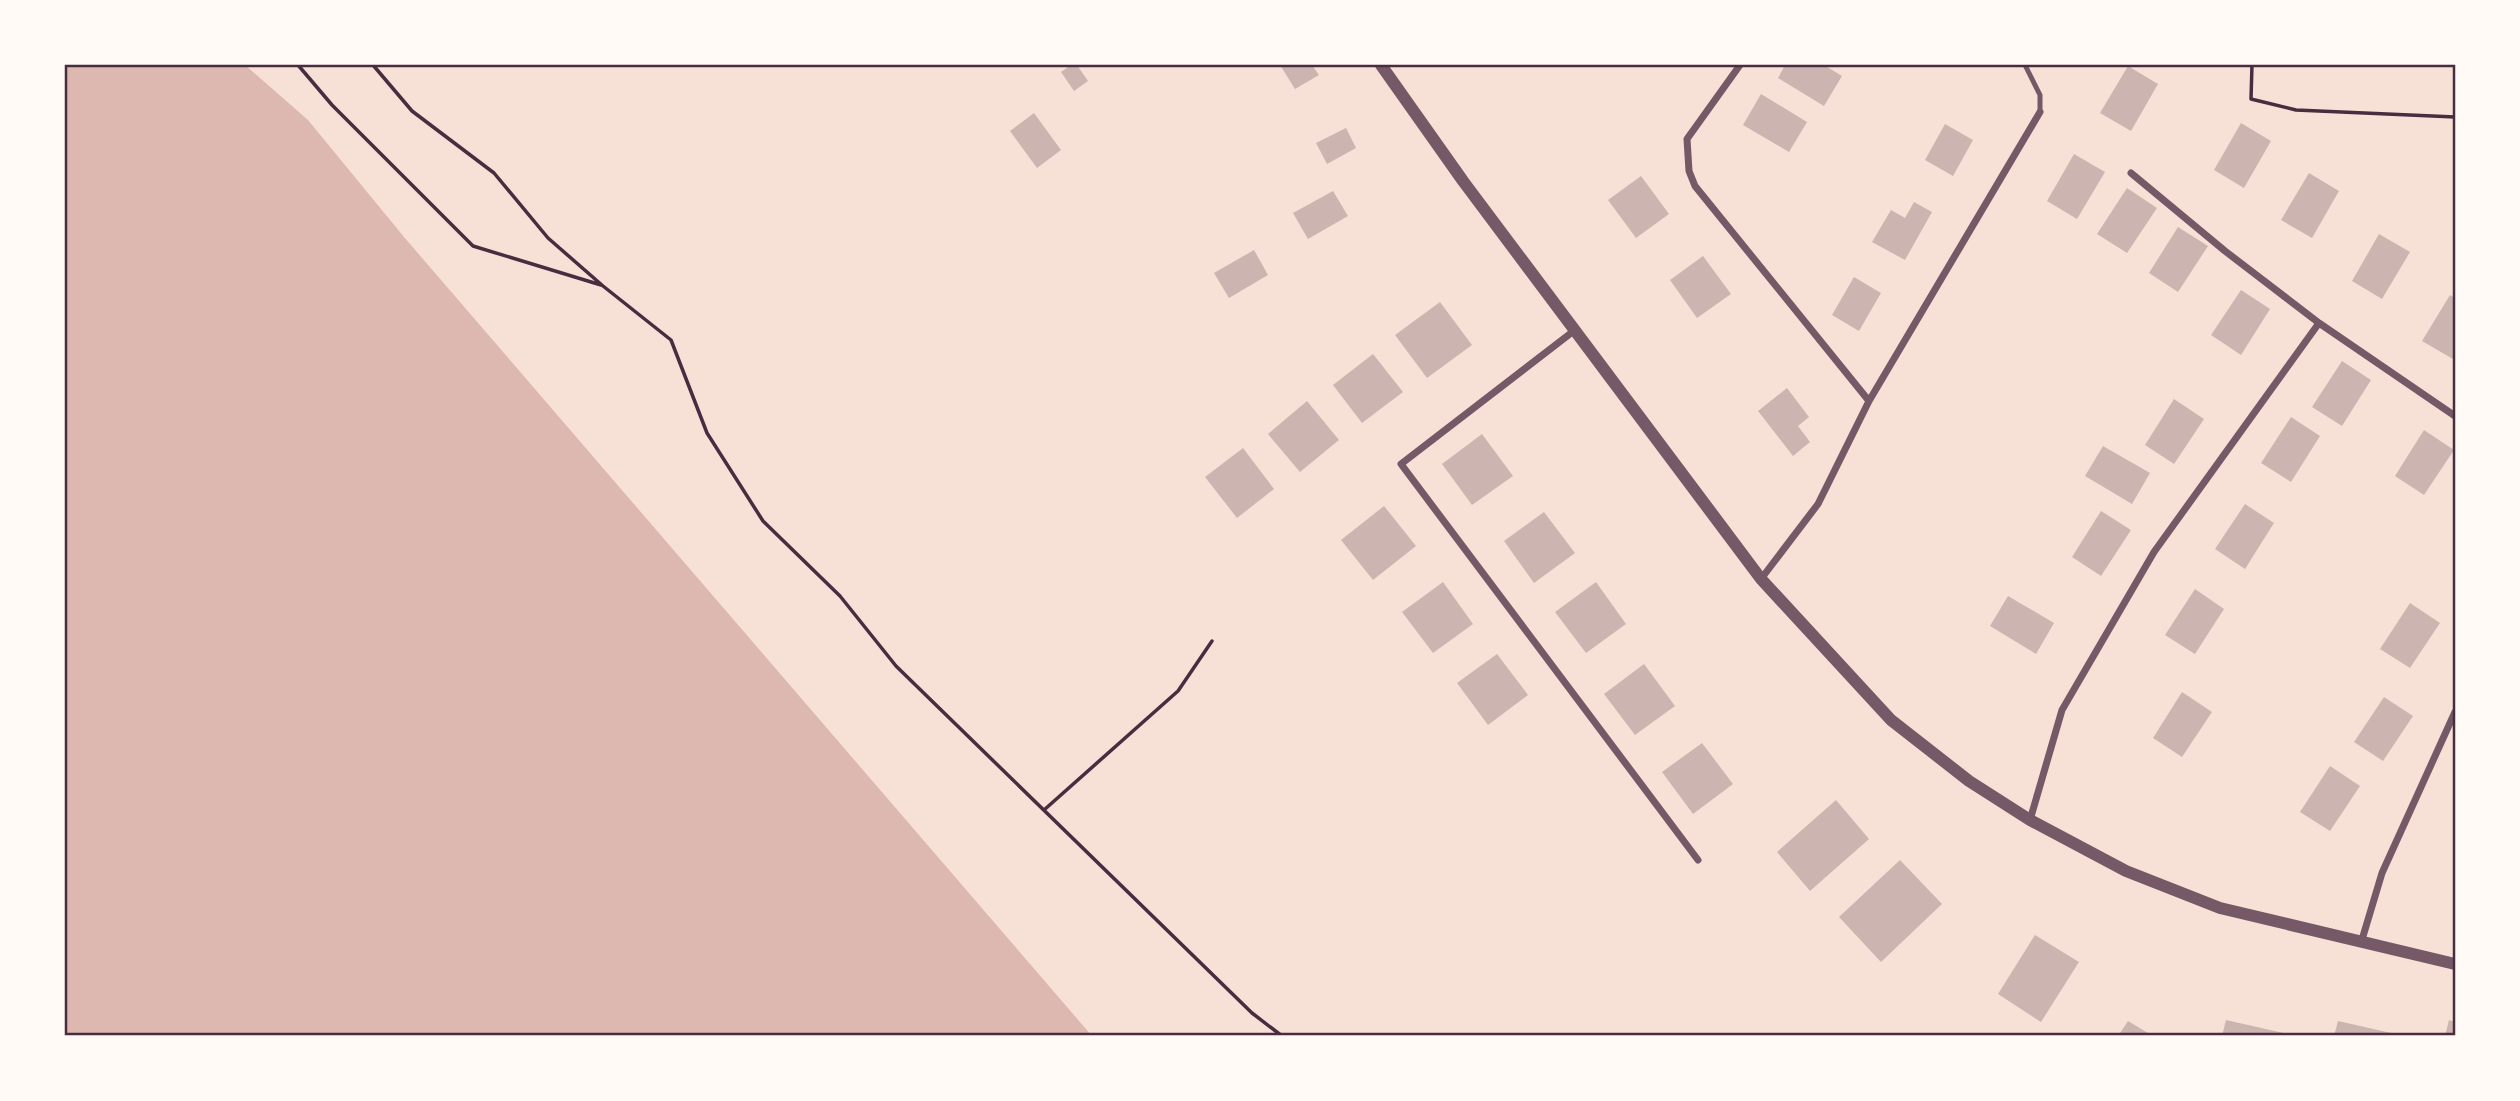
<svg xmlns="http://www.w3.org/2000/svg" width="2520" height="1101" viewBox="0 0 2520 1101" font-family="Inter,sans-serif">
	<rect width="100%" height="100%" fill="#f7e1d7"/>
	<path fill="#dcb8b0" d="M65,65H245L308,120L404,237L1092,1036H65Z"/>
	<path fill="#ccb4b1" d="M1071,65H1077L1088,81L1074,91L1061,72Z
		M1280,65H1312L1319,75L1295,89Z
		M1785,65H1824L1842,76L1824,106L1778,78Z
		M2128,66L2158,84L2131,131L2100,113Z
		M1761,94L1807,122L1789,152L1743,125Z
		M1034,113L1061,150L1037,168L1010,131Z
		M2241,123L2271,141L2244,188L2214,170Z
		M1945,124L1973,140L1953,176L1925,160Z
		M1346,128L1356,148L1327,164L1316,143Z
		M2074,154L2105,172L2077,219L2047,201Z
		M2309,173L2339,191L2312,238L2281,220Z
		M1641,176L1669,214L1636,238L1608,200Z
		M2127,188L2157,208L2127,253L2097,234Z
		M1333,191L1348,216L1308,239L1293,213Z
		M1914,202L1932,212L1905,260L1872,242L1891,210L1905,218Z
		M2178,227L2208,246L2178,292L2149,273Z
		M2379,234L2410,252L2382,299L2352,281Z
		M1254,250L1268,275L1229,298L1214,273Z
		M1703,256L1731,294L1697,318L1670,280Z
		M1854,277L1881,293L1859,331L1832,315Z
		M2241,290L2270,309L2241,355L2211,335Z
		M2450,295L2455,298V355L2453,359L2422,341Z
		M1440,302L1472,345L1427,378L1395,335Z
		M1373,354L1403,392L1362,423L1333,385Z
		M2342,361L2371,380L2342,426L2312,407Z
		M1787,388L1809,417L1798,426L1810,442L1793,456L1758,411Z
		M2174,399L2204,419L2174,464L2145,445Z
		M1307,401L1339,440L1300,472L1268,434Z
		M2291,417L2320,436L2291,482L2261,463Z
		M2424,430L2454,450L2424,495L2395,476Z
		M1482,434L1513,476L1472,505L1442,464Z
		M2103,446L2150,473L2132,504L2085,476Z
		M1243,448L1274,489L1237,518L1205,477Z
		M2245,504L2274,523L2245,569L2215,549Z
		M1384,506L1416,546L1373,580L1341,540Z
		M2101,511L2131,530L2101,576L2072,557Z
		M1544,512L1575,553L1534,583L1504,541Z
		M1443,582L1473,624L1433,653L1402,612Z
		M1596,582L1626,624L1586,653L1555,612Z
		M2195,589L2224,609L2195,654L2165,635Z
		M2008,596L2054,623L2036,654L1990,626Z
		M2410,603L2440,623L2410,668L2380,649Z
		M1497,654L1528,695L1488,725L1457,683Z
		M1644,664L1675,706L1635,735L1604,694Z
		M2182,692L2212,712L2182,757L2153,738Z
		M2384,697L2413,716L2383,761L2354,742Z
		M1702,743L1733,784L1693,814L1662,772Z
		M2330,766L2360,786L2330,831L2300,812Z
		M1836,800L1869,839L1810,891L1777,852Z
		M1900,860L1942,904L1881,962L1839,917Z
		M2035,935L2079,962L2041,1022L1998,994Z
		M2226,1020L2293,1035L2292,1036H2222Z
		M2449,1020L2455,1022V1036H2445Z
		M2128,1021L2153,1036H2118Z
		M2338,1021L2400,1035V1036H2334Z"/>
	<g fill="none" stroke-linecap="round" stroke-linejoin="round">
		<path stroke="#4a2c40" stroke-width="3.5" d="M298,65L332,105L473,246L601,285
			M373,65L412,111L494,173L548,238L603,286L671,340L707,433L763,521L840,596L896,666L1252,1013L1282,1036
			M2252,65L2251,99L2296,110L2455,117
			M1044,810L1178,691L1212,641"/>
		<path stroke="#755966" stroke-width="5" d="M2025,65L2040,95V112"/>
		<path stroke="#755966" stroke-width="7" d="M1740,65L1687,139L1689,171L1695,186L1869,401
			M2131,173L2225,251L2319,323L2455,416
			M1575,330L1401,464L1698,860
			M1761,579L1818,504L1869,401L2040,112
			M2030,820L2062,710L2154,552L2319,323
			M2361,943L2382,873L2455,712"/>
		<path stroke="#755966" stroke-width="12" d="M1381,65L1463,181L1761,579L1891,720L1969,781L2030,820L2126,871L2220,908L2455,964"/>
	</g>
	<rect width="2520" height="1101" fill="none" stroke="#fffaf5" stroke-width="133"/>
	<rect x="66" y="66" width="2388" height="968" fill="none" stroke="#4a2c40" stroke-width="2.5"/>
</svg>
